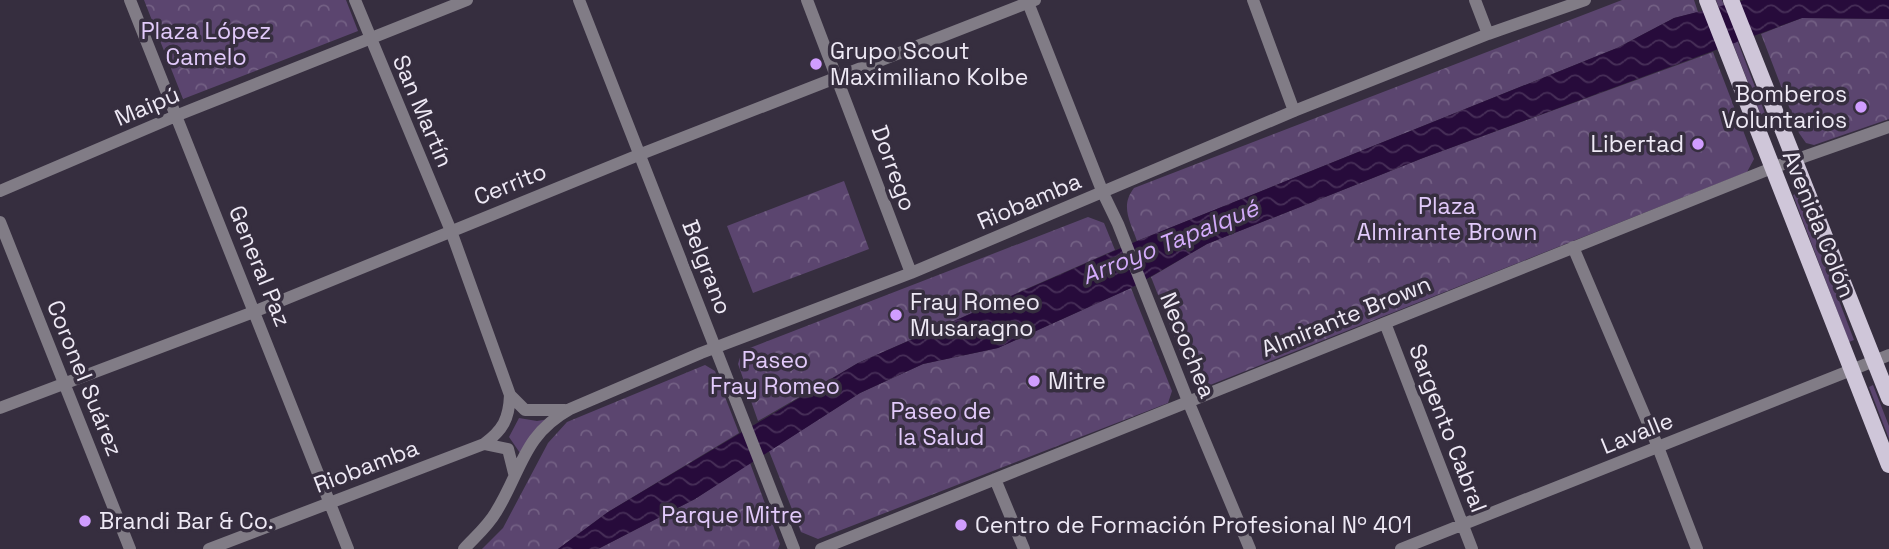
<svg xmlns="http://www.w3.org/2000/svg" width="1889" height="549" viewBox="0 0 1889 549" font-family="'Space Grotesk',sans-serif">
	<defs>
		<pattern id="park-crowns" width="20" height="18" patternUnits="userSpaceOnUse" patternTransform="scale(1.75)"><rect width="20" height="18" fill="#5b456f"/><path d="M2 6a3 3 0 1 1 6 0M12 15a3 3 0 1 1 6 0" fill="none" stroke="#736084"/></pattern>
		<pattern id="water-waves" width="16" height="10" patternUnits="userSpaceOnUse" patternTransform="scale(1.75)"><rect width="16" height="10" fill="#270b3b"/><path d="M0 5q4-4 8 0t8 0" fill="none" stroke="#472f58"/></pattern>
	</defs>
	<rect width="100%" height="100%" fill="#362e3f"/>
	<path fill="#5b456f" d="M1716,0H1722L1771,129L1767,131Z
		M1798,193L1854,340L1849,342L1793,195Z
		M1873,385L1889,426V439L1869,387Z
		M519,418L537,421L549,419L520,453L509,437Z"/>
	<path fill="url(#park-crowns)" d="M144,0H346L358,31L183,99Z
		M1622,0H1694L1698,12L1674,18L1617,48L1137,241C1130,221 1120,206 1134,188Z
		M1802,18L1889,19V119L1814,145L1806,143L1799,133L1761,34Z
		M1713,52L1754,159L1747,172L1210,385L1191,379L1151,277L1207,244L1423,158Z
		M844,181L869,249L753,293L727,226Z
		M1088,217L1104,223L1115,250L858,363L758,421L738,364L742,351Z
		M1131,288L1172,391L1168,403L818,539L801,532L769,451L860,393L923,364L998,348Z
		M705,365L715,371L739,433L608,512L558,549H482L503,528L548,443L567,422Z
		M750,463L780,544L778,549H598L695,499Z"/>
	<path fill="url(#water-waves)" d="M1744,0H1889V19L1802,18L1423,158L1207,244L1131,288L998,348L923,364L860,393L695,499L598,549H558L608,512L858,363L1137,241L1617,48L1674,18Z"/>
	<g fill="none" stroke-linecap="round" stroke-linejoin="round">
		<path stroke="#817c86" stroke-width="12" d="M130,0L348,549
			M355,0L451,231L510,395L525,410H565
			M579,0L794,549
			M807,0L911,273
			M1027,0L1103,193L1118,224L1188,401L1250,549
			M1253,0L1294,111
			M1475,0L1488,34
			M0,191L178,115L467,0
			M0,222L130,549
			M1573,247L1658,447L1697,549
			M1385,323L1472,549
			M0,408L256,311L641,154L1035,0
			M484,444L508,449L514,473
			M995,479L1024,549
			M209,549L484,444C503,430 509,419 510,395
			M464,549C475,537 488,526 496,512C522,470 523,435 570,409L701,353L911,273L1294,111L1488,34L1585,0
			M821,549L1772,168L1889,127
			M1401,549L1889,355"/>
		<path stroke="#cfc6d9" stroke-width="16" d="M1707,0L1889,465
			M1731,0L1889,398"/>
	</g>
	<g fill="#d09dff" stroke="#362e3f" stroke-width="2.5">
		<circle cx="816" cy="64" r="7"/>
		<circle cx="1861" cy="107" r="7"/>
		<circle cx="1698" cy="144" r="7"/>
		<circle cx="896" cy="315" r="7"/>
		<circle cx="1034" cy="381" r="7"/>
		<circle cx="85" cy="521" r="7"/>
		<circle cx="961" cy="525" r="7"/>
	</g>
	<g text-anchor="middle" stroke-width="7" stroke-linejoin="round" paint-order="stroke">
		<g font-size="23" fill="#e2cafb" stroke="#362e3f">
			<text x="206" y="39">Plaza López<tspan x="206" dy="26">Camelo</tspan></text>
			<text x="1447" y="214">Plaza<tspan x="1447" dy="26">Almirante Brown</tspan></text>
			<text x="775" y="368">Paseo<tspan x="775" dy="26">Fray Romeo</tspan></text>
			<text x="941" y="419">Paseo de<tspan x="941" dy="26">la Salud</tspan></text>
			<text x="732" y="523">Parque Mitre</text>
		</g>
		<g font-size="23" fill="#eee9f5" stroke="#362e3f" text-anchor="start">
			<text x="830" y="59">Grupo Scout<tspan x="830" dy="26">Maximiliano Kolbe</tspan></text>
			<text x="1847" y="102" text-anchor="end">Bomberos<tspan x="1847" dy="26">Voluntarios</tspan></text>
			<text x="1684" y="152" text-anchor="end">Libertad</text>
			<text x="910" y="310">Fray Romeo<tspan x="910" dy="26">Musaragno</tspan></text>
			<text x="1048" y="389">Mitre</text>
			<text x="99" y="529">Brandi Bar &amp; Co.</text>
			<text x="975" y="533">Centro de Formación Profesional Nº 401</text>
		</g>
		<g font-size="23" fill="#eee9f5" stroke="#362e3f">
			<text transform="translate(147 106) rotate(-23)" y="8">Maipú</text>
			<text transform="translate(423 111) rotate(67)" y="8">San Martín</text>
			<text transform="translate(894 168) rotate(70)" y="8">Dorrego</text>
			<text transform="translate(510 184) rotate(-22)" y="8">Cerrito</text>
			<text transform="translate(1029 201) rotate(-23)" y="8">Riobamba</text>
			<text transform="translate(1819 224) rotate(68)" y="8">Avenida Colón</text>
			<text transform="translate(260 266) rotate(68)" y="8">General Paz</text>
			<text transform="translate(707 267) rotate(69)" y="8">Belgrano</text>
			<text transform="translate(1346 316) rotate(-22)" y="8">Almirante Brown</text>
			<text transform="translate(1188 345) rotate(68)" y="8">Necochea</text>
			<text transform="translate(85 378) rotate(68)" y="8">Coronel Suárez</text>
			<text transform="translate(1448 428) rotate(69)" y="8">Sargento Cabral</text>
			<text transform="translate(1637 433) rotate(-22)" y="8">Lavalle</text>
			<text transform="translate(366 466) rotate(-21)" y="8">Riobamba</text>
		</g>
		<g font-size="24" font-style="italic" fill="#d3abfb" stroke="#362e3f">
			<text transform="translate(1170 242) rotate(-22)" y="8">Arroyo Tapalqué</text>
		</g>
	</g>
</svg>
